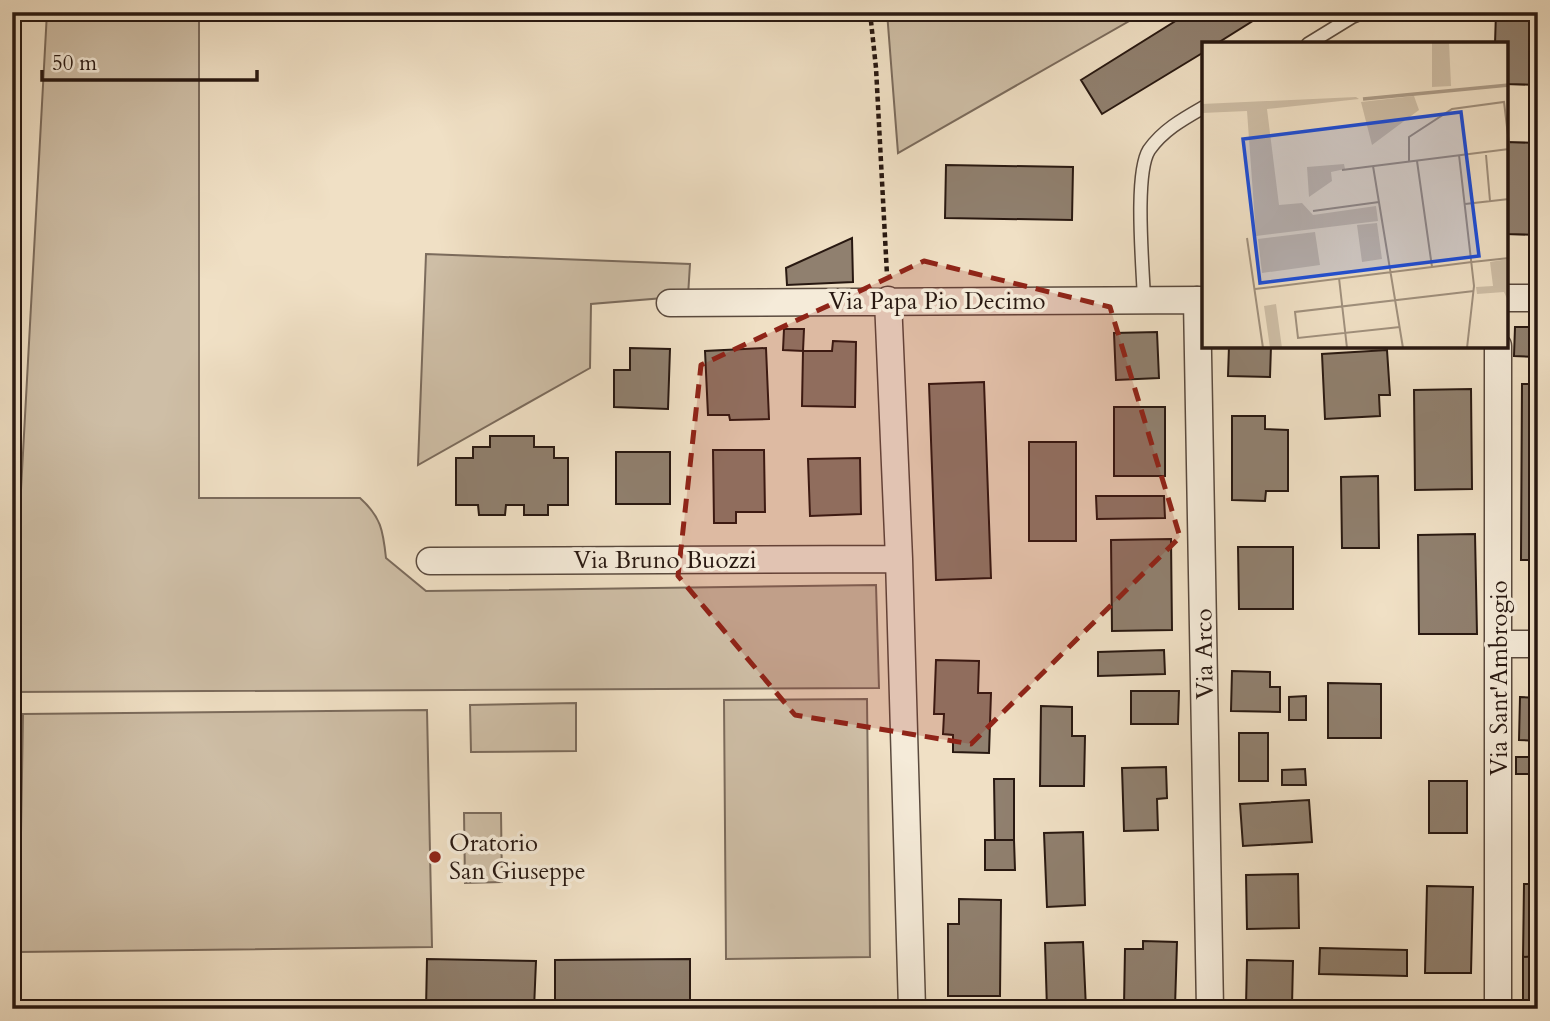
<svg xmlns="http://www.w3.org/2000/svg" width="1550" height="1021" viewBox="0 0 1550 1021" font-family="Cardo,serif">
	<rect width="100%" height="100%" fill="#f0e0c5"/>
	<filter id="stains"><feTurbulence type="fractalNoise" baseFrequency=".00286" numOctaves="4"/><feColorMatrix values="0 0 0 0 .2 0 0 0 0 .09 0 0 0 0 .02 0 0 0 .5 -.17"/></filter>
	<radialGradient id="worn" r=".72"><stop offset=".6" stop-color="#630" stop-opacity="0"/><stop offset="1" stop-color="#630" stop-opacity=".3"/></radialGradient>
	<path fill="#cebea6" stroke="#7b6b5c" stroke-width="2" d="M47,12H199V498H360C381,517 383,530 386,558L426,591L876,585L879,688L12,692V655Z
		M887,12H1145L898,153Z
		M426,254L690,264L688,296L591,304L590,368L418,465Z
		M867,699L870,957L726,959L724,700Z
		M576,703V751L471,752L470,705Z
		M427,710L432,947L19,952L23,714Z
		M464,813H501L502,882L465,883Z"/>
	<path fill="#90806f" stroke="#281811" stroke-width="2" d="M1190,12H1267L1216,44H1204V52L1102,114L1081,80Z
		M1496,12H1538V85L1506,84V44H1495Z
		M1506,142L1538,143V235L1506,234Z
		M946,165L1073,167L1072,220L945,218Z
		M852,238L853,282L787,285L786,268Z
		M1515,327H1538V357L1514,356Z
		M784,329H804L803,351L783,350Z
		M1157,332L1159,378L1116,380L1114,333Z
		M833,341L856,342L855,407L802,406L803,351H832Z
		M1229,346H1271L1270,377L1228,376Z
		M630,348L670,349L668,409L614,407V370H630Z
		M766,348L769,419L730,420L729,415H708L705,351Z
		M1387,350L1390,395H1379L1380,416L1325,419L1322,354Z
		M984,382L991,578L936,580L929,384Z
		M1522,384H1538V560H1521Z
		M1471,389L1472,489L1415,490L1414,390Z
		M1114,407H1165V476H1114Z
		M1232,416H1265V429L1288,430V491H1266L1265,501L1232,500Z
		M490,436H534V447H554V458H568V505H548V515H524V505H506L505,515H479L478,505H456V458H473V447H490Z
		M1029,442H1076V541H1029Z
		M713,450H764L765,512H736V523H714Z
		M616,452H670V504H616Z
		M860,458L861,514L810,516L808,459Z
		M1378,476L1379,548H1342L1341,477Z
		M1096,496H1164L1165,518L1097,519Z
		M1475,534L1477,634H1419L1418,535Z
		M1171,539L1172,630L1112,631L1111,540Z
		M1238,547H1293V609H1239Z
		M1164,650L1165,674L1098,676V652Z
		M936,660L979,661L978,693H991L989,753L953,752V735L943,734L944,714H934Z
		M1232,671L1270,672V687H1280V712L1231,711Z
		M1328,683L1381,684V738H1328Z
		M1131,691H1179L1178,724H1131Z
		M1306,696V720H1289V697Z
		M1520,697L1538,698V741L1519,740Z
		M1041,706L1072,707V736H1085L1084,786H1040Z
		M1239,733H1268V781H1239Z
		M1516,757H1535V774H1516Z
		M1166,767L1167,798L1157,799L1158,830L1124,831L1122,768Z
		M1305,769L1306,785H1282V770Z
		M994,779H1014V840H995Z
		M1429,781H1467V833H1429Z
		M1309,800L1312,842L1243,846L1240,804Z
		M1083,832L1085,905L1047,907L1044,833Z
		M985,840H1014L1015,870H985Z
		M1298,874L1299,928L1247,929L1246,875Z
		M1524,884H1538V956L1523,957Z
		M1427,886L1473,887L1471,973H1425Z
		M959,899L1001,900L1000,996H948V924H959Z
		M1143,941L1177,942L1175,1007L1124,1006L1125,949H1143Z
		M1083,942L1086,1009H1047L1045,943Z
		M1320,948L1407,950V976L1319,974Z
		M1538,956V1006H1523V957Z
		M427,959L536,961L534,1009H426Z
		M690,959V1009H555V960Z
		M1247,960L1293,961L1292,1006H1246Z"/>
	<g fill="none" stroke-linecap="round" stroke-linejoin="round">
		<defs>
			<path id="lane" d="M1308,44L1352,17L1365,12
				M1144,300C1143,268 1134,174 1149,150C1163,130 1183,119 1204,107"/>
			<path id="street" d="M1506,298H1538
				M888,300L899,559L912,1009
				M1197,300L1210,1009
				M670,303L1204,300
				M1498,346V1009
				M430,561L899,559
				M1499,644H1538"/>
		</defs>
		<use href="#lane" stroke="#5a4a3e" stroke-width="15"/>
		<use href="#street" stroke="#5a4a3e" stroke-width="29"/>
		<path stroke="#281811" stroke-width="4.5" stroke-dasharray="5 3.5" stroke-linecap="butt" d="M870,12L876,68L887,275"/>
		<use href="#lane" stroke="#f5ebd9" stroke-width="12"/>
		<use href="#street" stroke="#f5ebd9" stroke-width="26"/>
	</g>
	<path fill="#8f2418" fill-opacity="0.2" stroke="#8f2418" stroke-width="5" stroke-dasharray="14 9" stroke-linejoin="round" d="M924,261L1110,307L1180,537L971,744L795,715L678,576L701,365Z"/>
	<circle fill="#8f2418" stroke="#f5ebd9" stroke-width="2.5" cx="435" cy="857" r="7"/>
	<g text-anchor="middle" stroke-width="7" stroke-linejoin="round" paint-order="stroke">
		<g font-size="24" fill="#281811" stroke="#f5ebd9">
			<text x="937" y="309">Via Papa Pio Decimo</text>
			<text x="665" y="568">Via Bruno Buozzi</text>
			<text transform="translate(1204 654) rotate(-91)" y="8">Via Arco</text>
			<text transform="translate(1499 678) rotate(-90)" y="8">Via Sant'Ambrogio</text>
		</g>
		<g font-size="24" fill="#281811" stroke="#f5ebd9" text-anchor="start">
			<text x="449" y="851">Oratorio<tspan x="449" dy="28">San Giuseppe</tspan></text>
		</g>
	</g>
	<g transform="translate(1202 42)">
		<rect width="306" height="306" fill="#f0e0c5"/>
		<path d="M230,0H247L249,44L230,45ZM212,54L217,68L170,103L159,60ZM154,55L157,57L65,67L77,163L100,161L111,173L174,164L176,179L54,194L45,69L0,71V62ZM142,122L143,127L129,130L130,139L107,155L105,125ZM175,181L180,217L160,220L155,183ZM113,190L118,223L60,231L56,197ZM306,217V259L302,250L275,252L274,245L291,244L288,220ZM74,262L80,306H68L62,264Z" fill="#cebea6"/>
		<path fill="none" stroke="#ac9c88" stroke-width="3.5" d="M161,57L307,43"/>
		<path fill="none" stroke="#a0907d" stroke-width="2" d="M257,113L272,244L265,306M284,113L288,159M207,119V95L250,67L302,60L307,102M215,119L230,225M171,124L201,306M140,128L307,107M263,162L307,157M111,169L177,160M45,196L61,306M270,220L307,216M137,236L145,306M53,247L270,220M198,285L96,296L93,270L272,249"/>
		<path fill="#1d4ed8" fill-opacity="0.15" stroke="#1d4ed8" stroke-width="3.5" d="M259,70L277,214L58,241L41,97Z"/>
		<rect width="306" height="306" fill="none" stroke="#281811" stroke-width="3.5"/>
	</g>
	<rect width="1550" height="1021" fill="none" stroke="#f0e0c5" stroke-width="42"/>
	<rect x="14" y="14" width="1522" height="993" fill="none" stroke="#281811" stroke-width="3.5"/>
	<rect x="21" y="21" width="1508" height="979" fill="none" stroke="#281811" stroke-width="2"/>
	<path d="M42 70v10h215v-10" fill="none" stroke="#281811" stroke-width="3.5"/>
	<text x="52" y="70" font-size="21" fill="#281811" stroke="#f5ebd9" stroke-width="5" paint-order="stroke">50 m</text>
	<rect width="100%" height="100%" filter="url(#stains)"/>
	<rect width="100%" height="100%" fill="url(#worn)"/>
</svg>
